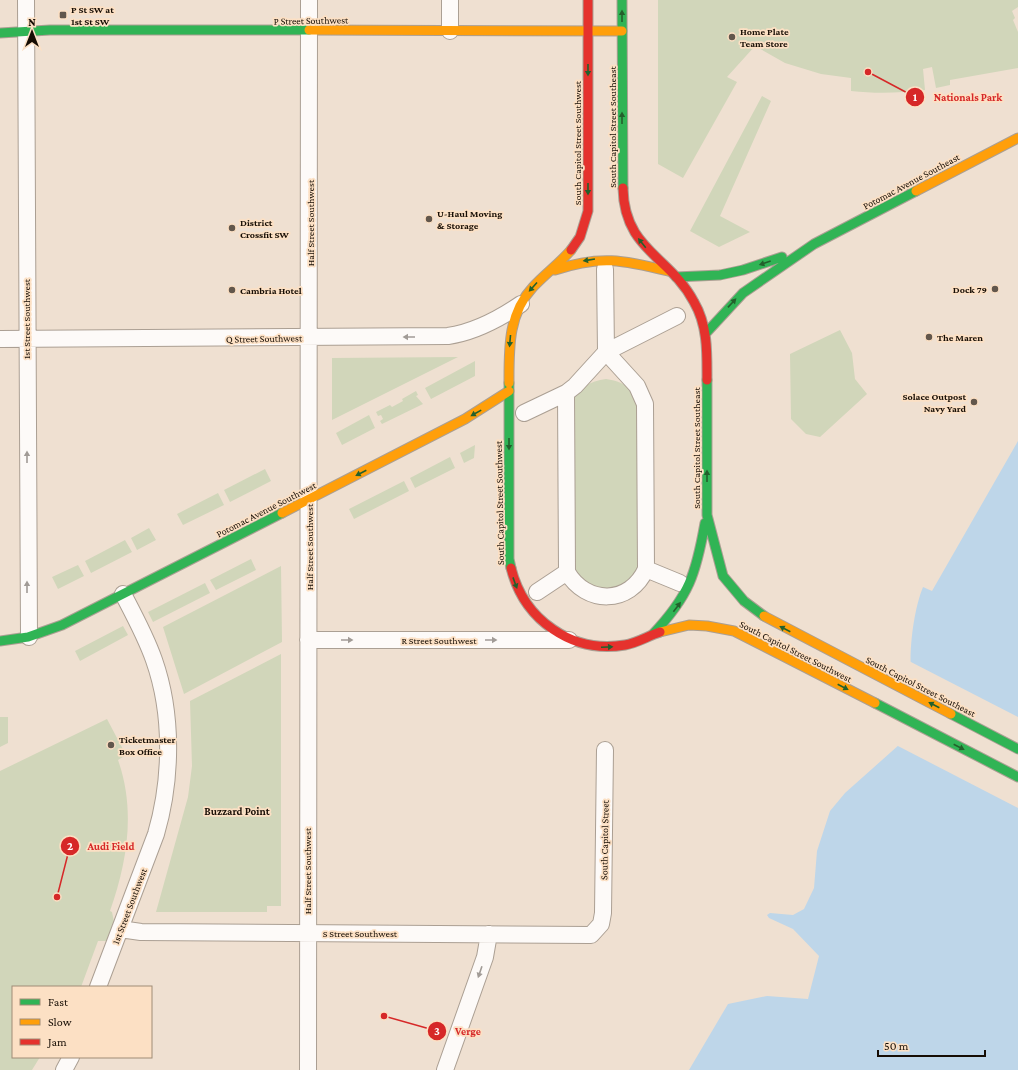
<svg xmlns="http://www.w3.org/2000/svg" width="1018" height="1070" viewBox="0 0 1018 1070" font-family="'Crimson Pro',serif">
	<rect width="100%" height="100%" fill="#efe0d1"/>
	<path fill="#d1d6ba" d="M658,0H1018V7L1012,11L1015,18L1013,20L1018,32V68L950,80V85L936,88L932,67L923,69L925,90C900,93 877,94 851,91V78L821,74L785,63L755,46L727,77L737,82L683,178L658,164Z
		M762,96L771,101L720,216L750,232L719,247L690,231Z
		M840,330L852,353L855,379L867,394L820,437L806,434L791,419L790,354Z
		M458,357L332,420V358Z
		M475,361V376L431,399L425,388Z
		M606,379C629,382 635,392 640,414L638,570L624,587L600,592L574,574L572,403C578,388 590,381 606,379Z
		M416,391L418,395L416,396L423,404L382,424L380,421L383,419L381,415L378,416L376,412L390,405L392,407L403,401L402,399Z
		M369,415L375,428L342,445L336,433Z
		M475,445L474,458L464,463L460,453Z
		M450,457L455,468L415,488L410,478Z
		M265,469L271,481L230,502L224,490Z
		M404,481L409,491L354,519L349,509Z
		M218,493L224,505L183,525L177,514Z
		M149,528L156,540L137,550L131,538Z
		M125,540L132,552L91,573L85,561Z
		M251,559L256,570L216,590L210,580Z
		M78,565L84,576L58,589L52,577Z
		M281,566L282,642L184,694L163,627Z
		M205,583L210,593L153,622L148,612Z
		M123,626L128,635L80,661L75,651Z
		M281,654V906H267V912H156L188,797L192,766L190,701Z
		M0,717H8V743L0,747Z
		M107,719L126,755L118,760C136,811 127,862 110,911L112,912L114,922L113,941H98L81,987H13V1057H40L32,1070H0V771Z"/>
	<path fill="#bed6e9" d="M1018,441V1070H689L728,1004L767,996L808,999L819,956L793,929L769,918L767,915L770,913L793,915L804,909L814,888L817,851L830,811L845,793L909,736L922,717C918,703 913,687 911,672C909,648 914,609 923,587L932,591Z"/>
	<path fill="#efe0d1" d="M909,661L1018,717V808L896,745L917,725L920,717L917,701L912,689Z"/>
	<g fill="none" stroke-linecap="round" stroke-linejoin="round">
		<defs>
			<path id="street" d="M26,0L29,637
				M450,0V31
				M0,339L448,336C475,332 499,319 521,304
				M566,393L567,572C586,605 630,605 646,569L645,404L637,386L606,352L605,269
				M524,413L566,393L575,386L606,352L677,316
				M646,569L680,583
				M537,592L567,572
				M308,640H569
				M120,929L141,932L591,935L601,924L603,913L605,750
				M98,987L156,834C172,779 173,714 154,660C146,637 134,615 123,594
				M64,1070L71,1057
				M308,1070L309,0
				M445,1070L485,957L489,934"/>
			<path id="fast" d="M622,0L623,188
				M0,33L50,30H309
				M676,277L720,275L743,270L782,257
				M706,333L743,293L814,244L916,191
				M707,380V515L723,576L744,601L764,616
				M509,383V559L511,568
				M653,634C689,596 696,574 705,523
				M0,641L28,637L62,625L282,513
				M875,703L1018,777
				M951,714L1018,749"/>
			<path id="slow" d="M309,30L622,31
				M916,191L1018,138
				M555,270C599,255 624,260 668,271
				M509,383C509,348 508,314 533,287C545,274 560,263 571,250
				M282,513L465,419L509,391
				M764,616L951,714
				M660,632L689,625L707,626L734,631L875,703"/>
			<path id="jam" d="M623,188C624,250 670,256 694,302C708,326 707,353 707,380
				M571,250L580,237L588,211V0
				M511,568C524,620 572,654 625,645C637,643 648,636 660,632"/>
		</defs>
		<use href="#street" stroke="#ab9f93" stroke-width="18"/>
		<use href="#fast" stroke="#ab9f93" stroke-width="11"/>
		<use href="#slow" stroke="#ab9f93" stroke-width="11"/>
		<use href="#jam" stroke="#ab9f93" stroke-width="11"/>
		<use href="#street" stroke="#fdfaf8" stroke-width="16"/>
		<use href="#fast" stroke="#30b455" stroke-width="9"/>
		<use href="#slow" stroke="#ff9f0a" stroke-width="9"/>
		<use href="#jam" stroke="#e5322d" stroke-width="9"/>
	</g>
	<defs><path id="oneway-solid" d="M-6-.8H1V-3.2L6.5 0L1 3.2V.8H-6Z"/></defs>
	<g fill="#23602c">
		<use href="#oneway-solid" transform="translate(622 16) rotate(-90)"/>
		<use href="#oneway-solid" transform="translate(588 70) rotate(90)"/>
		<use href="#oneway-solid" transform="translate(622 118) rotate(-90)"/>
		<use href="#oneway-solid" transform="translate(588 189) rotate(90)"/>
		<use href="#oneway-solid" transform="translate(642 243) rotate(-129)"/>
		<use href="#oneway-solid" transform="translate(589 260) rotate(171)"/>
		<use href="#oneway-solid" transform="translate(765 263) rotate(161)"/>
		<use href="#oneway-solid" transform="translate(533 287) rotate(132)"/>
		<use href="#oneway-solid" transform="translate(732 303) rotate(-47)"/>
		<use href="#oneway-solid" transform="translate(510 341) rotate(95)"/>
		<use href="#oneway-solid" transform="translate(476 413) rotate(151)"/>
		<use href="#oneway-solid" transform="translate(509 444) rotate(90)"/>
		<use href="#oneway-solid" transform="translate(361 473) rotate(153)"/>
		<use href="#oneway-solid" transform="translate(707 476) rotate(-90)"/>
		<use href="#oneway-solid" transform="translate(515 583) rotate(70)"/>
		<use href="#oneway-solid" transform="translate(677 607) rotate(-53)"/>
		<use href="#oneway-solid" transform="translate(785 629) rotate(-153)"/>
		<use href="#oneway-solid" transform="translate(607 647) rotate(-3)"/>
		<use href="#oneway-solid" transform="translate(843 687) rotate(27)"/>
		<use href="#oneway-solid" transform="translate(934 705) rotate(-153)"/>
		<use href="#oneway-solid" transform="translate(959 747) rotate(27)"/>
	</g>
	<g fill="#a19b96">
		<use href="#oneway-solid" transform="translate(409 337) rotate(180)"/>
		<use href="#oneway-solid" transform="translate(27 457) rotate(-90)"/>
		<use href="#oneway-solid" transform="translate(27 587) rotate(-90)"/>
		<use href="#oneway-solid" transform="translate(347 640)"/>
		<use href="#oneway-solid" transform="translate(491 640)"/>
		<use href="#oneway-solid" transform="translate(480 972) rotate(109)"/>
	</g>
	<g fill="#62574c" stroke="#fce0c4" stroke-width="1.5">
		<rect x="59" y="11" width="8" height="8" rx="2"/>
		<circle cx="732" cy="37" r="4"/>
		<circle cx="429" cy="219" r="4"/>
		<circle cx="232" cy="228" r="4"/>
		<circle cx="995" cy="289" r="4"/>
		<circle cx="232" cy="290" r="4"/>
		<circle cx="929" cy="337" r="4"/>
		<circle cx="974" cy="402" r="4"/>
		<circle cx="111" cy="745" r="4"/>
	</g>
	<g text-anchor="middle" stroke-width="3.5" stroke-linejoin="round" paint-order="stroke">
		<g font-size="10" font-weight="bold" fill="#160d04" stroke="#fce0c4" text-anchor="start">
			<text x="71" y="13">P St SW at<tspan x="71" dy="12">1st St SW</tspan></text>
			<text x="740" y="35">Home Plate<tspan x="740" dy="12">Team Store</tspan></text>
			<text x="437" y="217">U-Haul Moving<tspan x="437" dy="12">&amp; Storage</tspan></text>
			<text x="240" y="226">District<tspan x="240" dy="12">Crossfit SW</tspan></text>
			<text x="987" y="293" text-anchor="end">Dock 79</text>
			<text x="240" y="294">Cambria Hotel</text>
			<text x="937" y="341">The Maren</text>
			<text x="966" y="400" text-anchor="end">Solace Outpost<tspan x="966" dy="12">Navy Yard</tspan></text>
			<text x="119" y="743">Ticketmaster<tspan x="119" dy="12">Box Office</tspan></text>
		</g>
		<g font-size="10" fill="#160d04" stroke="#fce0c4">
			<text transform="translate(311 20) rotate(-1)" y="4">P Street Southwest</text>
			<text transform="translate(612 127) rotate(-90)" y="4">South Capitol Street Southeast</text>
			<text transform="translate(577 143) rotate(-90)" y="4">South Capitol Street Southwest</text>
			<text transform="translate(911 181) rotate(-28)" y="4">Potomac Avenue Southeast</text>
			<text transform="translate(310 223) rotate(-90)" y="4">Half Street Southwest</text>
			<text transform="translate(26 319) rotate(-90)" y="4">1st Street Southwest</text>
			<text transform="translate(264 338) rotate(-1)" y="4">Q Street Southwest</text>
			<text transform="translate(696 448) rotate(-90)" y="4">South Capitol Street Southeast</text>
			<text transform="translate(499 503) rotate(-91)" y="4">South Capitol Street Southwest</text>
			<text transform="translate(266 509) rotate(-27)" y="4">Potomac Avenue Southwest</text>
			<text transform="translate(309 547) rotate(-90)" y="4">Half Street Southwest</text>
			<text x="439" y="644">R Street Southwest</text>
			<text transform="translate(796 651) rotate(27)" y="4">South Capitol Street Southwest</text>
			<text transform="translate(921 686) rotate(27)" y="4">South Capitol Street Southeast</text>
			<text transform="translate(604 840) rotate(-89)" y="4">South Capitol Street</text>
			<text transform="translate(307 871) rotate(-90)" y="4">Half Street Southwest</text>
			<text transform="translate(129 906) rotate(-69)" y="4">1st Street Southwest</text>
			<text x="360" y="937">S Street Southwest</text>
		</g>
		<g font-size="11" font-weight="bold" fill="#160d04" stroke="#fce0c4">
			<text x="237" y="815">Buzzard Point</text>
		</g>
	</g>
	<path fill="none" stroke="#d62828" stroke-width="1.5" d="M868 72L915 97M57 897L70 846M384 1016L437 1031"/>
	<g fill="#d62828" stroke="#fce0c4" stroke-width="1.5">
		<circle cx="868" cy="72" r="4"/>
		<circle cx="57" cy="897" r="4"/>
		<circle cx="384" cy="1016" r="4"/>
		<circle cx="915" cy="97" r="10"/>
		<circle cx="70" cy="846" r="10"/>
		<circle cx="437" cy="1031" r="10"/>
	</g>
	<g font-size="12" text-anchor="middle" font-weight="bold" fill="#fff">
		<text x="915" y="101">1</text>
		<text x="70" y="850">2</text>
		<text x="437" y="1035">3</text>
	</g>
	<g font-size="11" text-anchor="middle" font-weight="bold" fill="#d62828" stroke="#fce0c4" stroke-width="3.5" stroke-linejoin="round" paint-order="stroke">
		<text x="968" y="101">Nationals Park</text>
		<text x="111" y="850">Audi Field</text>
		<text x="468" y="1035">Verge</text>
	</g>
	<rect x="12" y="986" width="140" height="72" fill="#fce0c4" stroke="#a08c77"/>
	<rect x="20" y="999" width="20" height="6" fill="#30b455" stroke="#a08c77"/>
	<text x="48" y="1006" font-size="12" fill="#160d04">Fast</text>
	<rect x="20" y="1019" width="20" height="6" fill="#ff9f0a" stroke="#a08c77"/>
	<text x="48" y="1026" font-size="12" fill="#160d04">Slow</text>
	<rect x="20" y="1039" width="20" height="6" fill="#e5322d" stroke="#a08c77"/>
	<text x="48" y="1046" font-size="12" fill="#160d04">Jam</text>
	<g transform="translate(32 32)" stroke="#fce0c4" stroke-width="3" paint-order="stroke">
	<path d="M0-3L7 15L0 10L-7 15Z" fill="#160d04"/>
	<text y="-6" font-size="11" font-weight="bold" text-anchor="middle" fill="#160d04">N</text>
	</g>
	<path d="M878 1050v6h107v-6" fill="none" stroke="#160d04" stroke-width="2"/>
	<text x="884" y="1050" font-size="12" fill="#160d04" stroke="#fce0c4" stroke-width="3" paint-order="stroke">50 m</text>
</svg>
